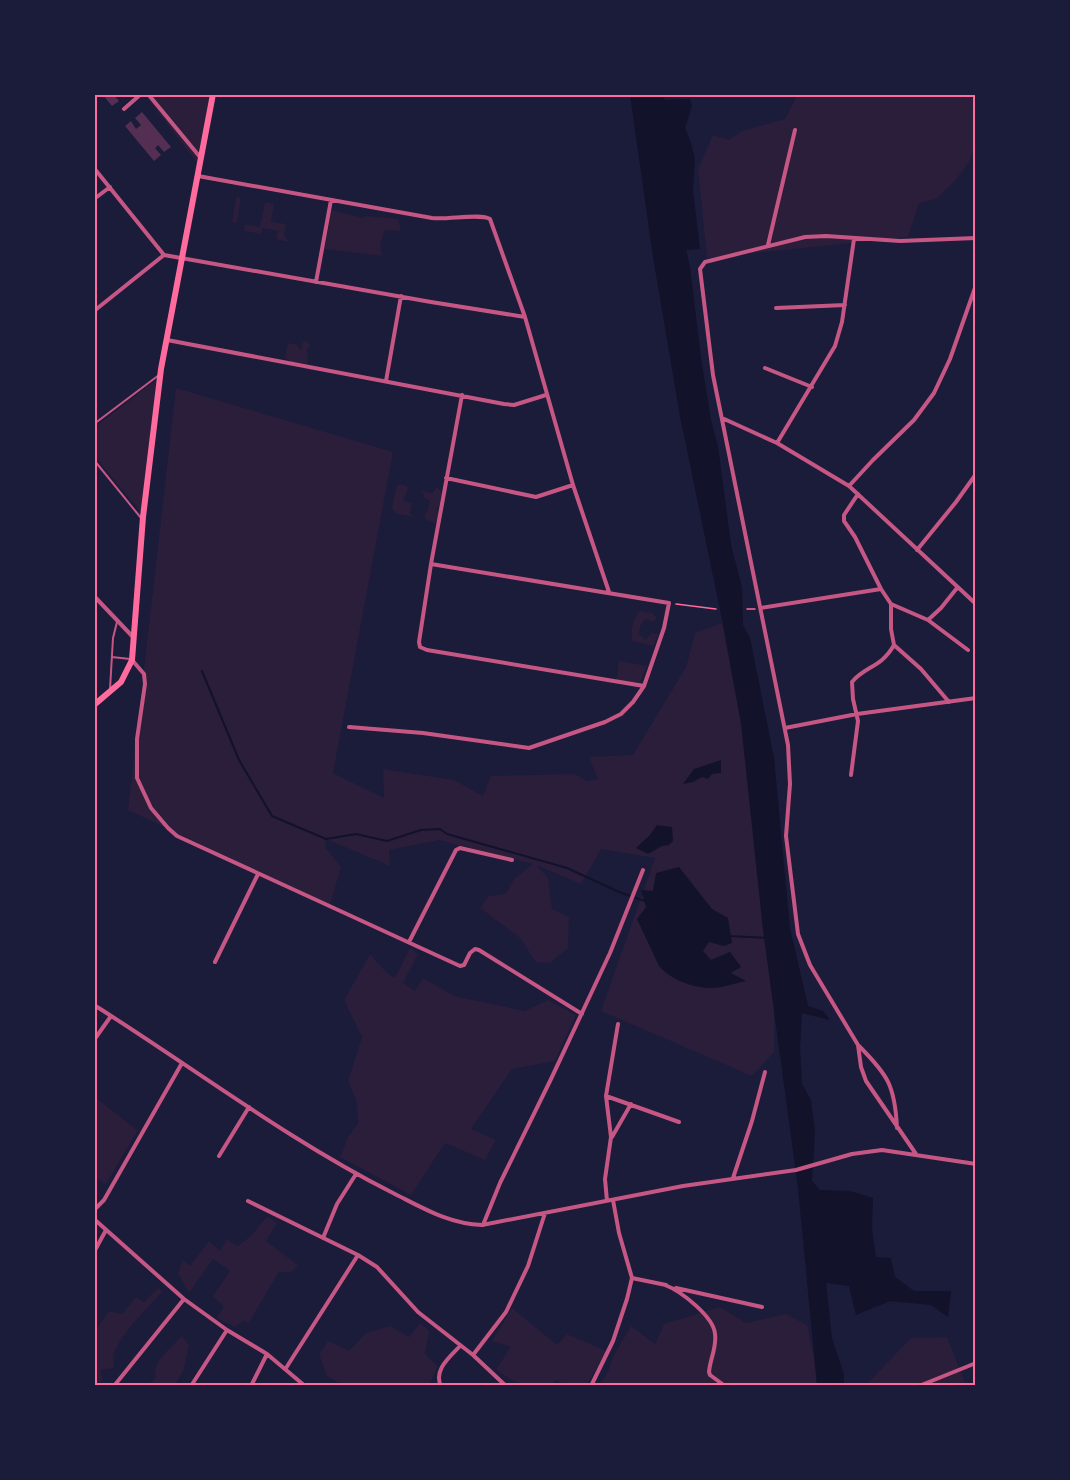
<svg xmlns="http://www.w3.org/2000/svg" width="1070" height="1480" viewBox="0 0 1070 1480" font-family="'Fira Sans Condensed',sans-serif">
	<rect width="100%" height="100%" fill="#1b1b3a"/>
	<path fill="#2a1e3b" d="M145,95H210L197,163Z
		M797,95H975V146L969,162L954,182L936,199L919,203L908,237L707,258L698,169L713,135L729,140L742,131L785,119Z
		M236,197L241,198L237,223L260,227L265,202L274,204L271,222L286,224L284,235L289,242L276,239L278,231L262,228L261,234L244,231L245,225L232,222Z
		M331,210L364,218L365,216L398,219L401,231L385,230L380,244L382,256L325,249Z
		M306,341L310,345L306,352L308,355L307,364L291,362L285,357L288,343L298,345L299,348L301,349L303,342Z
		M156,380L155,391L141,512L95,457V427Z
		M176,388L393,452L333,773L384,798L383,769L454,780L483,796L491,776L575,774L587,781L598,779L589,757L633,755L686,667L695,633L722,623L741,723L774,1006V1052L752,1076L601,1011L655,858L601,849L581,884L536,865L548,878L552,909L569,917L568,948L550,963L536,962L520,938L480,908L489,896L506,894L514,879L533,864L439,840L389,850L390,866L326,839L325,847L341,867L330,905L128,810Z
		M399,484L407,486L408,490L403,500L412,503L410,514L416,517L396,514L392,508L396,488Z
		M437,487L442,492L439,506H438L437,510L442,514L441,518L435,523L426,520L424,514L427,512L430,501L423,497L424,494L420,491L433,493Z
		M640,611L652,613L657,618L653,622L646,619C641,623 639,628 639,634L646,640L651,633L659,634L653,646L632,641C631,628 632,621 640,611Z
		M619,661L647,666L638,688L616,682Z
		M410,948L418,954L403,983L415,991L423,978L454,996L525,1011L548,1000L576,1015L555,1061L512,1069L471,1129L496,1140L485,1160L445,1143L411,1195L340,1157L348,1137L358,1123L357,1102L348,1081L362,1037L344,1000L370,954L387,973L395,978Z
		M95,1097L137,1130L142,1123L106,1184L98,1179L95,1183Z
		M267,1216L277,1223L266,1241L298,1265L291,1272H279L248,1324L244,1320L235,1327L216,1318L224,1307L213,1296L230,1271L213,1259L189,1293L178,1273L183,1260L190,1266L209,1241L220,1251L227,1240L238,1246L252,1235Z
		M158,1288L162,1292C146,1310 123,1331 114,1353C113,1357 114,1363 114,1368L101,1370L102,1381L95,1385V1331L109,1311L122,1314L136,1297L144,1302Z
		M720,1307L746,1323L786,1314L807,1325L814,1358L817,1385L598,1386L606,1376L614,1355L631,1326L655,1344L664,1324Z
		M512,1308L557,1345L567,1334L606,1351L587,1385H567L555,1380L553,1385C526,1386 519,1387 496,1369L511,1347L492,1341Z
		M420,1323L429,1331L425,1354L438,1367L429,1385H342L327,1376L319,1354L328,1341L349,1351L366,1333L390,1326L409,1337Z
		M182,1336L189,1345L184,1369L175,1385H147L156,1378C150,1363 173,1346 182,1336Z
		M947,1337L966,1385L865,1386L911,1338Z"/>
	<path fill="#12122b" d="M630,95H663L665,100L690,99L692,106L685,128L691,143L695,159L693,191L700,249L686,250L690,267L701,358L711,420L718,446L731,545L742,587L743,625L750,638L774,758L790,928L808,1006L823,1011L830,1020L802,1013L800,1047L802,1084L811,1100L815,1132L812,1181L820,1190L850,1191L873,1198L872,1228L876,1257L891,1258L895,1277L914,1291H951L948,1317L931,1305L890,1301L856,1315L849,1286L826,1283L832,1338L844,1374V1385H817L798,1188L763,930L741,723L724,629L680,416L653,257Z
		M721,760V773L712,774L708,779L702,777L693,782L683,784L694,769Z
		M657,825L672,827L673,841L669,845L662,846L648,854L636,848L650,835Z
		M679,867L712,909L728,918L732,943L724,946L709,942L703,951L711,960L730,952L741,967L731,973L746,981C735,983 723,988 712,988C693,988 671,980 659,966L637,919L646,907L641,890L653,891L656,873Z"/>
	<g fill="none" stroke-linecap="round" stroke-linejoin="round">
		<path stroke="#12122b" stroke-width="2" d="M202,671L239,760L272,816L326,839L356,834L387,841L421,830L440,829L447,834L567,868L619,892L645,901
			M728,936L767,938"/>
	</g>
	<path fill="#542f53" d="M102,94H113L119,101L112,106Z
		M142,112L171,147L164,152L158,145L155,148L161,155L154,161L125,126L131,121L136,129L141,125L135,118Z"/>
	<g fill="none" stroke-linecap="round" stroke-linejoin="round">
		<path stroke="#ff6b9d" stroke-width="1.5" d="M676,604L716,609
			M747,609H755"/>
		<path stroke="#c65784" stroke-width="2" d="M94,424L159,375
			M94,460L141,518
			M112,657L130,659
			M110,689L113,638L117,622"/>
		<path stroke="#c65784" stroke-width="4" d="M148,94L200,157
			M124,109L141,94
			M94,168L164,255
			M198,176L432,218C447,220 481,213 490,219L525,317L573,485L609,592
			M94,199L110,187
			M768,245L795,130
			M164,255L431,302L525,317
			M316,282L331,200
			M776,308L845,305
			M94,311L164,255
			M167,340L504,404L514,405L546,395
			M765,368L812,387
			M386,381L401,296
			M462,395L431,564L419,642L420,647L427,650L644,686
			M722,418L777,443L849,486L976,604
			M777,443L835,346L842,322L854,239
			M446,478L536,497L573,485
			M849,486L873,460L914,420L934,393L950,359L976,285
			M858,494L844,515V521L855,537L881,589L891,604V629L894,645L921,669L949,702
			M917,550L956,502L976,474
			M94,596L133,637
			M891,604L928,620L941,608L957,588
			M761,608L881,589
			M928,620L968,650
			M132,660L144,674L145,684L137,739V778L151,808L168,828L177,836L460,966L464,965L470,953L475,949L479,950L582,1014
			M349,727L423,733L529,748L605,722L621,714L633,702L644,686L664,628L669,603L431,564
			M785,728L857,714L976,698
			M851,775L858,721L853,699L852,682C865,666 881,668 894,645
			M409,942L456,850L460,848L512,860
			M215,962L258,874
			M94,1005C194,1068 288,1140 393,1193C423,1208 449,1224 482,1225L683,1186L796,1170L852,1154L882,1150L976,1164
			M94,1040L111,1016
			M859,1046C888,1075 895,1086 897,1128
			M606,1096L679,1122
			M612,1137L631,1104
			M916,1154L866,1081L861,1067L858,1045L810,965L798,934L786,836L790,784L788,745L713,375L700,269L705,262L805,237L826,236L900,241L976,238
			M219,1156L249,1107
			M733,1178L752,1121L765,1072
			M248,1201L358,1255L377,1267L418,1312L473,1355L506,1386
			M607,1201L605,1179L611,1137L606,1096L618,1024
			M94,1210L104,1200L182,1063
			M94,1219L184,1299L227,1330L267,1354L305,1386
			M483,1225L500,1183L551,1079L610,953L643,870
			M323,1238L337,1204L356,1174
			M94,1252L106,1230
			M632,1278L666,1285
			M665,1285C681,1291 714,1317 715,1334C717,1347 710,1359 709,1372L710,1375L725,1386
			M676,1288L762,1307
			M473,1355L506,1312L528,1266L545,1213
			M286,1368L358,1255
			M114,1386L184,1299
			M191,1386L227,1330
			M251,1386L267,1354
			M441,1386C433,1370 450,1357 460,1346
			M591,1386L613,1341L627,1299L632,1278L619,1233L613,1200
			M919,1386L976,1363"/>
		<path stroke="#ff6b9d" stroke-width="6" d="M94,705L121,682L132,660L143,517L161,369L213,94"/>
	</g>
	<rect width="1070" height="1480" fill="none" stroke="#1b1b3a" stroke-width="192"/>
	<rect x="96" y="96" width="878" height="1288" fill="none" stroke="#ff6b9d" stroke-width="2"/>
</svg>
